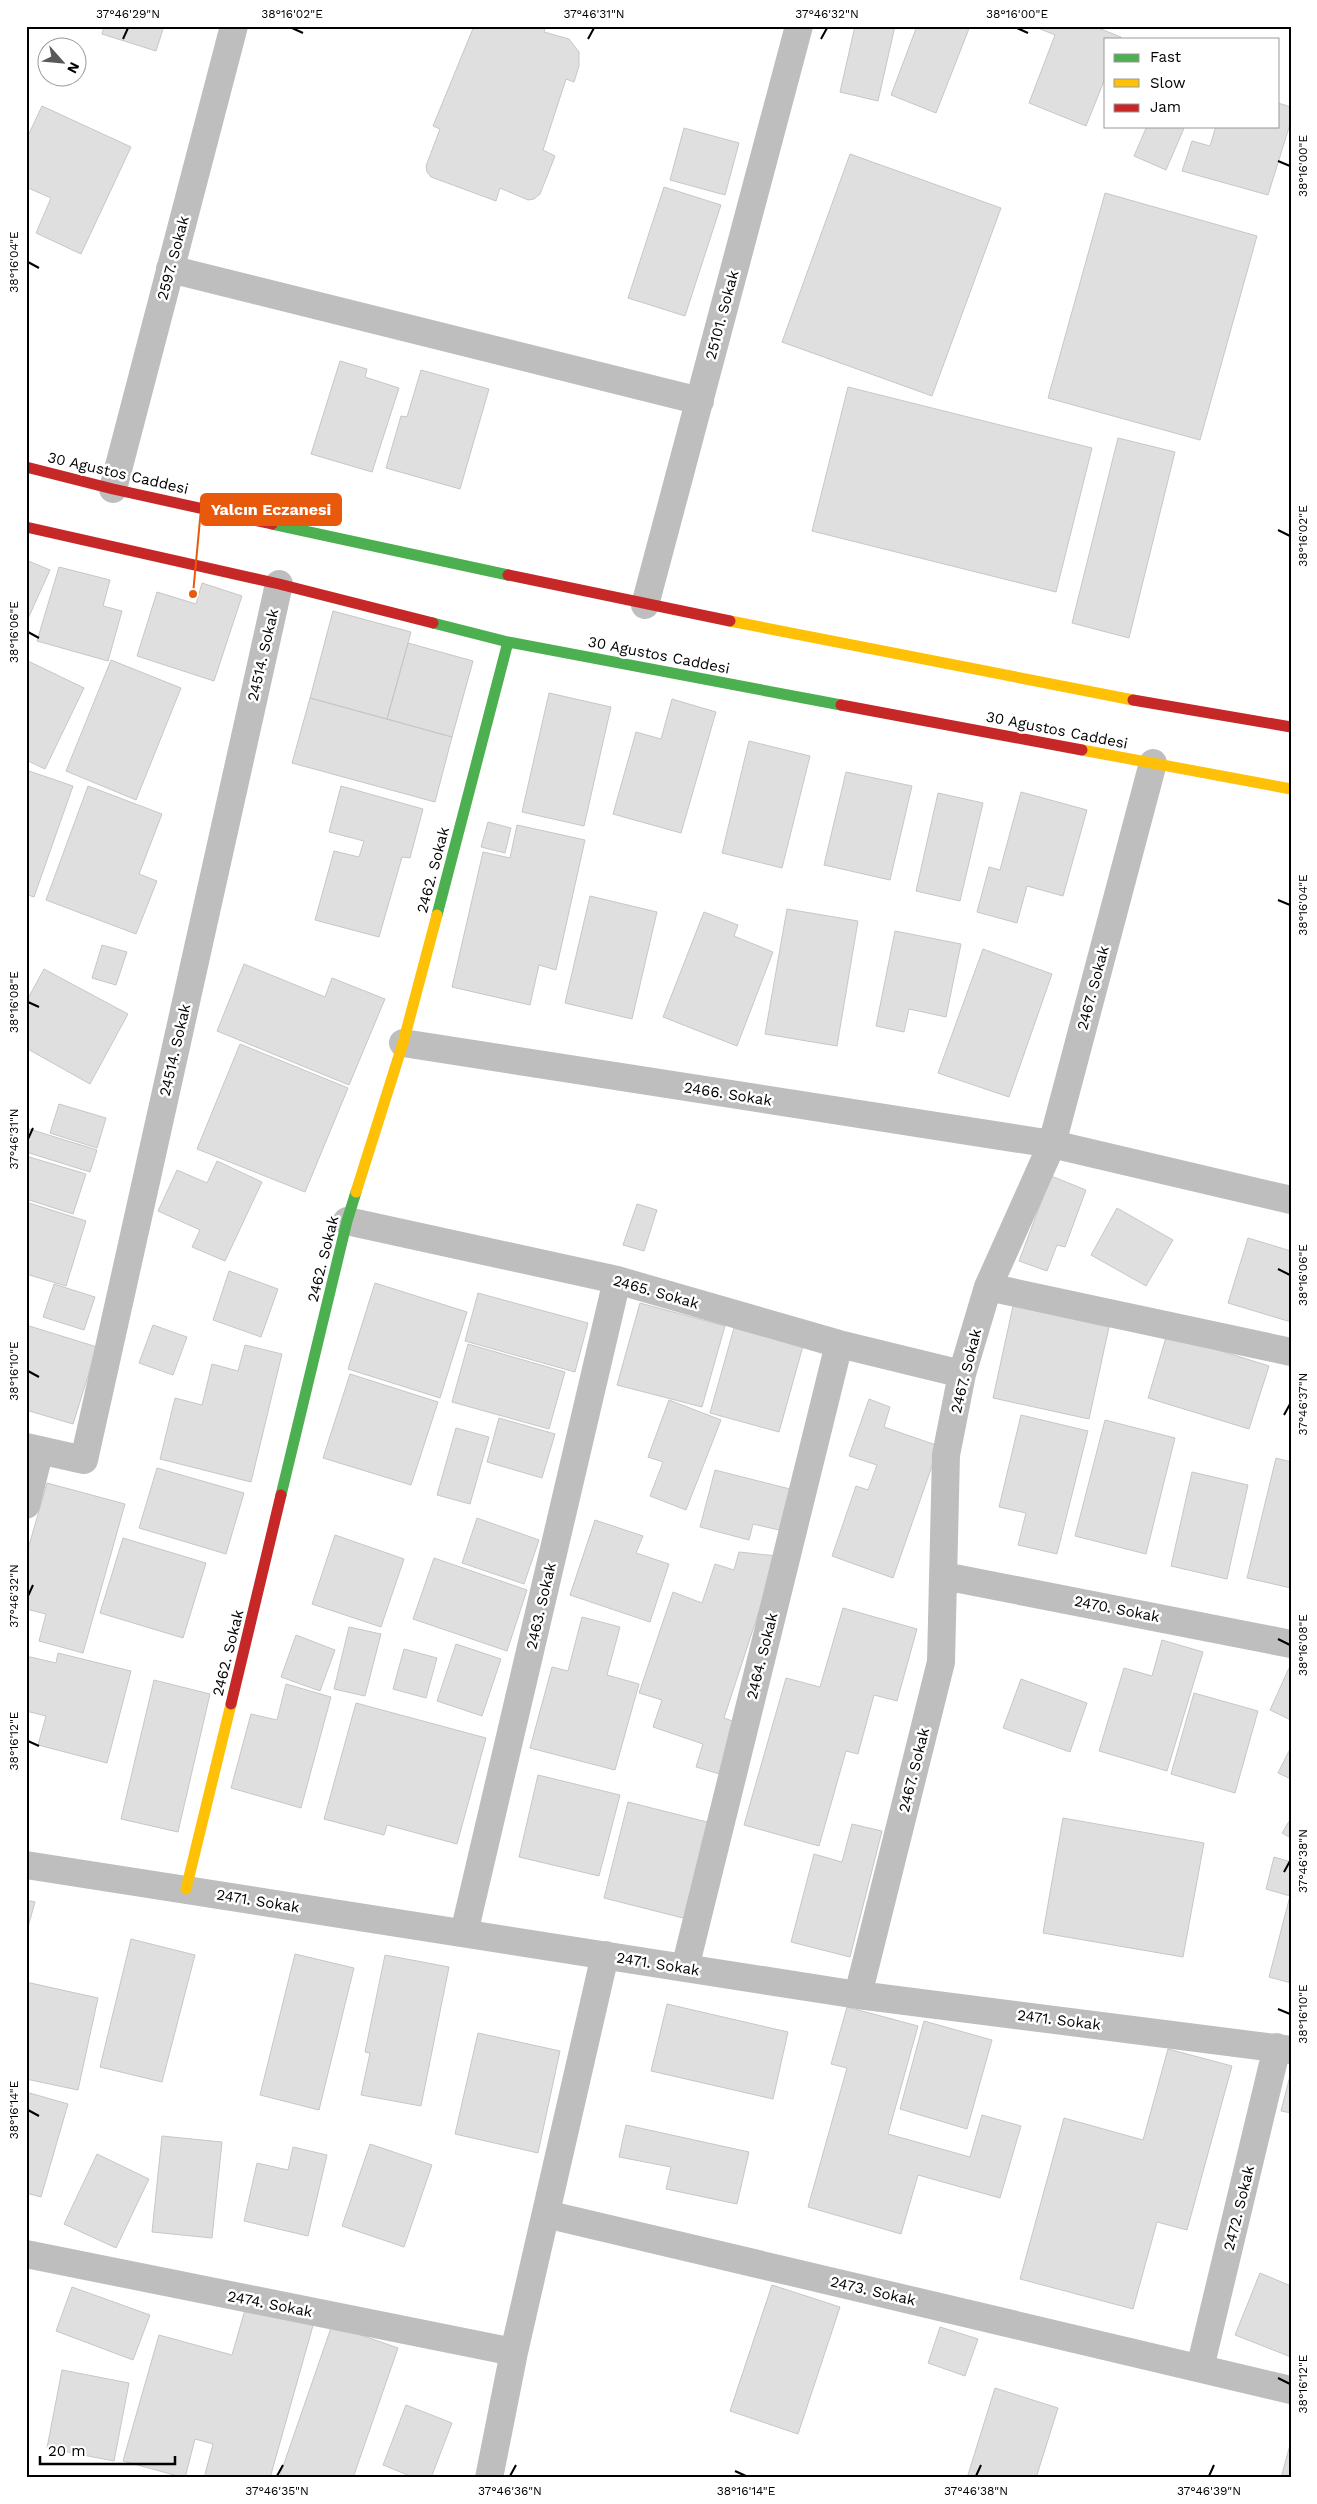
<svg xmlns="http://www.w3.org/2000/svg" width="1317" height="2504" viewBox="0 0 1317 2504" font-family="'Work Sans',sans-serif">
	<rect width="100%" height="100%" fill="#fff"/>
	<path fill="#dfdfdf" stroke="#c7c7c7" d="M104,26H164L156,51L102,34Z
		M474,26H546L544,32L569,39L579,52V66L574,82L566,79L543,150L555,156L540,194L534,199L528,200L500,188L496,201L431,177L427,172L426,166L440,129L433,126Z
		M855,26H895L878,101L840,92Z
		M917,26H970L936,113L891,95Z
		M1033,26H1093L1121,37L1120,39H1106V76L1086,126L1029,103L1055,35Z
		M1278,103L1291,107V121L1268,195L1182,171L1192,141L1210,146L1216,126H1278Z
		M42,106L131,147L81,254L36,233L51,198L26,187V140Z
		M1147,126H1185L1166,170L1134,156Z
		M684,128L739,143L725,195L670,180Z
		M850,154L1001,208L932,396L782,342Z
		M664,187L721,205L685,316L628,298Z
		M1105,193L1257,236L1200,440L1048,398Z
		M340,361L367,369L365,377L399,388L372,472L311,454Z
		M421,370L489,389L460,489L386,468L401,416L407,417Z
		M848,387L1092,448L1056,592L812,531Z
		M1118,438L1175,452L1129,638L1072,623Z
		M26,560L50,570L26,623Z
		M59,567L110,580L103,606L122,611L108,661L37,641Z
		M202,583L242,596L214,681L137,656L157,592L196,604Z
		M333,611L411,632L387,719L310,698Z
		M408,643L473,661L452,737L387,719Z
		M26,660L84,688L45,769L26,760Z
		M111,660L181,688L136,800L66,771Z
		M549,693L611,707L584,826L522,812Z
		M310,698L452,737L435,802L292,763Z
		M672,699L716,712L681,833L613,814L636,732L661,739Z
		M749,741L810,756L782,868L722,853Z
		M26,770L73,786L34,897L28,895L26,900Z
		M846,772L912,786L890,880L824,865Z
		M88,786L162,814L139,874L157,881L136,934L46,900Z
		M341,786L423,809L410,858L402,857L379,937L315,920L334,851L359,857L364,841L329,832Z
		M1021,792L1087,810L1063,896L1027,886L1017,923L977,912L989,867L1000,870Z
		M938,793L983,803L960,901L916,891Z
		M488,822L511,828L505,853L481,847Z
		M517,825L585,840L556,970L539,965L530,1005L452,987L483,852L510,858Z
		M590,896L657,912L632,1019L565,1003Z
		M787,909L858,921L837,1046L765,1034Z
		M704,912L738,925L734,936L773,952L737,1046L663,1017Z
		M895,931L961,944L946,1017L909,1009L904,1032L876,1026Z
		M102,945L127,952L116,985L92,978Z
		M983,949L1052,974L1009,1097L938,1073Z
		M244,964L325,997L332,978L385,999L349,1085L217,1031Z
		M44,969L128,1014L90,1084L26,1048V1002Z
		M240,1044L348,1088L305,1192L197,1149Z
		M59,1104L106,1118L97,1148L50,1133Z
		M26,1128L97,1150L90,1172L26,1152Z
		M26,1156L86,1174L73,1214L26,1199Z
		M217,1161L262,1182L225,1261L192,1247L200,1230L158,1211L177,1170L207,1183Z
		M1051,1176L1086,1190L1065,1247L1057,1245L1047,1271L1019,1261Z
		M26,1202L86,1221L66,1286L26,1274Z
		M637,1204L657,1210L644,1251L623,1245Z
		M1117,1208L1173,1240L1146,1286L1091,1255Z
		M1248,1238L1291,1251V1322L1228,1303Z
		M229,1271L278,1289L261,1337L213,1320Z
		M375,1283L467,1312L440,1398L348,1369Z
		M54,1284L95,1297L84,1330L43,1317Z
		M478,1293L588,1323L575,1372L465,1341Z
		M640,1303L725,1326L702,1407L617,1385Z
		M1013,1306L1109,1327L1089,1419L993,1398Z
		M26,1325L97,1347L73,1424L26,1410Z
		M153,1325L187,1337L173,1375L139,1363Z
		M734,1328L803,1346L779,1432L710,1413Z
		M1167,1334L1269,1366L1249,1429L1148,1398Z
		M468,1344L565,1372L549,1429L452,1402Z
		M245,1345L282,1354L251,1482L160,1459L175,1398L202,1405L212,1364L238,1371Z
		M350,1374L438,1402L411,1485L323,1458Z
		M869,1399L890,1407L884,1427L939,1446L893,1578L832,1556L856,1486L868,1490L877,1465L849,1456Z
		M669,1400L721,1420L686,1510L650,1496L663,1462L648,1457Z
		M1021,1415L1088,1431L1057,1554L1018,1545L1026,1513L999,1507Z
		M499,1418L555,1434L542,1478L487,1462Z
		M1105,1420L1175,1438L1146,1554L1075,1536Z
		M456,1428L489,1437L470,1504L437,1495Z
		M1276,1458L1291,1462V1588L1247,1578Z
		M157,1468L244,1493L226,1554L139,1528Z
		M715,1470L790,1489L779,1530L753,1524L749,1540L700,1527Z
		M1192,1472L1248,1485L1227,1579L1171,1566Z
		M47,1483L125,1504L83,1653L39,1641L46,1614L26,1609V1556Z
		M477,1518L539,1540L524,1584L462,1563Z
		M595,1520L643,1536L636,1553L669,1564L650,1622L570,1595Z
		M335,1535L404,1559L381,1627L312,1604Z
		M123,1538L206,1563L183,1638L100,1613Z
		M739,1552L777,1556L724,1718L741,1724L723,1775L696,1767L703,1744L653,1727L662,1700L639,1693L673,1592L702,1603L715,1564L734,1570Z
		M434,1558L527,1590L507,1651L413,1619Z
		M843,1608L917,1629L897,1701L874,1695L858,1754L846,1751L819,1846L744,1825L786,1678L820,1687Z
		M582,1617L620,1627L607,1675L639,1684L615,1770L530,1748L552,1667L568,1671Z
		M349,1627L381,1634L365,1696L334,1689Z
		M296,1635L335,1650L320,1691L281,1677Z
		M1162,1640L1203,1652L1167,1771L1099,1751L1124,1668L1152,1676Z
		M456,1644L501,1659L482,1716L437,1701Z
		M404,1649L437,1658L426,1698L393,1689Z
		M58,1653L131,1671L107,1763L38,1745L46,1716L26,1711V1656L56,1663Z
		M1289,1668L1291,1669V1720L1270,1710Z
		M1021,1679L1087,1703L1070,1752L1003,1728Z
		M154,1680L210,1694L178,1832L121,1819Z
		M286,1684L331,1697L301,1808L231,1788L251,1714L277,1720Z
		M1194,1693L1258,1711L1235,1793L1171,1774Z
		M356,1703L486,1738L457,1844L387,1825L384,1835L324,1819Z
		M1291,1747V1779L1278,1773Z
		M538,1775L620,1795L599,1876L519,1857Z
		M628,1802L711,1823L687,1919L604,1898Z
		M1063,1818L1204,1843L1183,1957L1043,1933Z
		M1291,1818V1838L1282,1833Z
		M852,1824L882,1831L850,1957L791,1942L814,1854L842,1862Z
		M1274,1857L1291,1862V1983L1269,1977L1290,1896L1266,1889Z
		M26,1900L35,1902L26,1934Z
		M131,1939L195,1955L162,2082L100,2067Z
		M295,1954L354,1968L319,2110L260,2095Z
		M385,1955L449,1967L421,2106L361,2095L370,2053L365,2052Z
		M26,1982L98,1998L78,2090L26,2079Z
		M667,2004L788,2032L773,2099L651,2071Z
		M847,2007L918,2026L888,2134L970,2157L982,2115L1021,2126L1000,2198L918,2175L901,2234L808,2207L847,2068L831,2064Z
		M924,2021L992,2040L967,2129L900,2109Z
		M478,2033L560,2051L538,2153L455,2134Z
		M1168,2049L1232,2066L1187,2230L1157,2222L1133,2309L1020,2279L1064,2118L1143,2140Z
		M1291,2072V2113L1281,2111Z
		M26,2092L68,2104L41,2197L26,2193Z
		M626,2125L749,2152L737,2204L666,2189L671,2167L619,2157Z
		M162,2136L222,2142L212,2238L152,2232Z
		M370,2144L432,2165L404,2247L342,2226Z
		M293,2147L327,2155L308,2236L244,2221L257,2163L288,2170Z
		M97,2154L149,2179L116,2248L64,2224Z
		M1260,2273L1291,2286V2357L1235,2335Z
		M772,2285L840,2307L798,2434L730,2411Z
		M72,2287L150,2315L133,2360L56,2331Z
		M247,2303L314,2322L270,2478H204L213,2444L195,2439L185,2478L123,2461L159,2335L232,2355Z
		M332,2325L398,2348L353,2478H279Z
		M940,2327L978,2339L965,2376L928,2363Z
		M62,2370L129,2383L114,2461L47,2448Z
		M995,2388L1058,2408L1036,2478H967Z
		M406,2405L452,2423L431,2478H415L383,2465Z
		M1291,2441V2478H1281Z"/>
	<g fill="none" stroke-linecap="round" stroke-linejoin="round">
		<path stroke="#bebebe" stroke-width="28" d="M170,269L700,401
			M113,489L234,26
			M645,605L799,26
			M403,1043L1052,1144L1291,1200
			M347,1221L617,1280L839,1344L962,1374
			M988,1287L1291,1352
			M26,1447L84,1460L279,584
			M26,1505L40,1450
			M944,1576L1291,1644
			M26,1865L858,1995L1291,2050
			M464,1933L617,1280
			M685,1968L839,1344
			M858,1995L941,1662L946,1455L962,1374L988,1287L1052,1144L1153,763
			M546,2214L1291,2390
			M26,2254L514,2352
			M1200,2368L1277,2047
			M489,2478L514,2352L605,1955"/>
		<path stroke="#4caf50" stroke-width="11" d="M272,524L508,575
			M433,623L508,642L841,705
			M437,915L508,642
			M281,1495L347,1221L356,1192"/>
		<path stroke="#ffc107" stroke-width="11" d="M730,621L1133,700
			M1082,750L1291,789
			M356,1192L403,1043L437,915
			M186,1889L231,1704"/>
		<path stroke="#c62828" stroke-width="11" d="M26,467L113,489L272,524
			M26,527L279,584L433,623
			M508,575L730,621
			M1133,700L1291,727
			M841,705L1082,750
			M231,1704L281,1495"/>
	</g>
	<path fill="none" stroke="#000" stroke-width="2" d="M292,28L303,33M1017,28L1028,33M123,39L128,28M588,39L594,28M821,39L827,28M1278,161L1290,166M28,262L39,268M1278,530L1290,536M28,632L39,638M1278,900L1290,905M28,1002L39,1007M28,1139L33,1128M1278,1269L1290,1275M28,1371L39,1377M1284,1415L1290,1404M28,1596L33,1585M1278,1639L1290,1645M28,1741L39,1746M1284,1872L1290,1861M1278,2009L1290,2014M28,2110L39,2116M1278,2378L1290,2384M735,2471L746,2476M277,2476L283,2465M510,2476L516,2465M976,2476L981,2465M1209,2476L1214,2465"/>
	<g text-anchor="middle" stroke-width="5" stroke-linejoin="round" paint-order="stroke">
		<g font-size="15" fill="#000" stroke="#fff">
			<text transform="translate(173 258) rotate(-75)" y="5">2597. Sokak</text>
			<text transform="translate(722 315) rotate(-75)" y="5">25101. Sokak</text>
			<text transform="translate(118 473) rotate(13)" y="5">30 Agustos Caddesi</text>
			<text transform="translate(263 655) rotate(-77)" y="5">24514. Sokak</text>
			<text transform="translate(659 655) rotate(11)" y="5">30 Agustos Caddesi</text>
			<text transform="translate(1057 730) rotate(11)" y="5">30 Agustos Caddesi</text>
			<text transform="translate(433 870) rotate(-75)" y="5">2462. Sokak</text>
			<text transform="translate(1093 988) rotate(-75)" y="5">2467. Sokak</text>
			<text transform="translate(175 1050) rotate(-77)" y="5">24514. Sokak</text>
			<text transform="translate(728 1094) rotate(9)" y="5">2466. Sokak</text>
			<text transform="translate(323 1259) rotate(-76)" y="5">2462. Sokak</text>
			<text transform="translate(656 1292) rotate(16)" y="5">2465. Sokak</text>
			<text transform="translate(966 1371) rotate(-76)" y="5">2467. Sokak</text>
			<text transform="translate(541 1606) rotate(-77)" y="5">2463. Sokak</text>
			<text transform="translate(1117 1609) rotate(11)" y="5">2470. Sokak</text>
			<text transform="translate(228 1653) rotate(-76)" y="5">2462. Sokak</text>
			<text transform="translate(762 1656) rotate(-76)" y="5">2464. Sokak</text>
			<text transform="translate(914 1770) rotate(-76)" y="5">2467. Sokak</text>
			<text transform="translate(258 1901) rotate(9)" y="5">2471. Sokak</text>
			<text transform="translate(658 1964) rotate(9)" y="5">2471. Sokak</text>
			<text transform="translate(1059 2020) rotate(7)" y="5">2471. Sokak</text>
			<text transform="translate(1239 2208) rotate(-76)" y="5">2472. Sokak</text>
			<text transform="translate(873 2291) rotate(13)" y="5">2473. Sokak</text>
			<text transform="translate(270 2304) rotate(11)" y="5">2474. Sokak</text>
		</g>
	</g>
	<path fill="none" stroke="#e8590c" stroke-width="2" d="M193 594L201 509"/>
	<circle fill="#e8590c" stroke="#fff" stroke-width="2" cx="193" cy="594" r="5"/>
	<rect fill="#e8590c" stroke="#e8590c" stroke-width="2" x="201" y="494" width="140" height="31" rx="5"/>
	<g font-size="16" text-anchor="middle" font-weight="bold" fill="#fff">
		<text x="271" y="515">Yalcın Eczanesi</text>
	</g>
	<rect width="1317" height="2504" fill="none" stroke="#ffffff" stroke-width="55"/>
	<rect x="1104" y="38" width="175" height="90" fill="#ffffff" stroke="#999999"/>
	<rect x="1114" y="54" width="25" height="8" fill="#4caf50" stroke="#999999"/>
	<text x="1150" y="62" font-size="15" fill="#000000">Fast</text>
	<rect x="1114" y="79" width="25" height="8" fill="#ffc107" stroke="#999999"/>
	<text x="1150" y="88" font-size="15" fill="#000000">Slow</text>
	<rect x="1114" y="104" width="25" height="8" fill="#c62828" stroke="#999999"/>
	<text x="1150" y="112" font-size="15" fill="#000000">Jam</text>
	<g transform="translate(62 62) rotate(117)"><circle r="24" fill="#ffffff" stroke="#999999"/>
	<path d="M0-4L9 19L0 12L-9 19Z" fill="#595959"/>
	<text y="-8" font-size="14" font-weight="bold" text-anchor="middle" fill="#000000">N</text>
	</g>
	<path d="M40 2456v8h135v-8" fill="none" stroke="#000000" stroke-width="2.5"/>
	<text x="48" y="2456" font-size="15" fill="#000000" stroke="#ffffff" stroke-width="4" paint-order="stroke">20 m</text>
	<rect x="28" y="28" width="1262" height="2448" fill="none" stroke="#000" stroke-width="2"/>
	<g font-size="12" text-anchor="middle" fill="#000">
		<text x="128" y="18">37°46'29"N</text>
		<text x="292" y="18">38°16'02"E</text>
		<text x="594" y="18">37°46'31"N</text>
		<text x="827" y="18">37°46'32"N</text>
		<text x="1017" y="18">38°16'00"E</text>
		<text transform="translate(1303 166) rotate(-90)" y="4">38°16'00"E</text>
		<text transform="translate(14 262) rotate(-90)" y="4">38°16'04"E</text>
		<text transform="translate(1303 536) rotate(-90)" y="4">38°16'02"E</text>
		<text transform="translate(14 632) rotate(-90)" y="4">38°16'06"E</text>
		<text transform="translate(1303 905) rotate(-90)" y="4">38°16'04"E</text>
		<text transform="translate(14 1002) rotate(-90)" y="4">38°16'08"E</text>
		<text transform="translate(14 1139) rotate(-90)" y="4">37°46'31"N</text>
		<text transform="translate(1303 1275) rotate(-90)" y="4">38°16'06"E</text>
		<text transform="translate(14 1371) rotate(-90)" y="4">38°16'10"E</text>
		<text transform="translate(1303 1404) rotate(-90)" y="4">37°46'37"N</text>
		<text transform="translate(14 1596) rotate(-90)" y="4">37°46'32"N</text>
		<text transform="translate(1303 1645) rotate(-90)" y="4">38°16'08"E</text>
		<text transform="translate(14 1741) rotate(-90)" y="4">38°16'12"E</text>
		<text transform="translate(1303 1861) rotate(-90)" y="4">37°46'38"N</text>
		<text transform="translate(1303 2014) rotate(-90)" y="4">38°16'10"E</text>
		<text transform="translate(14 2110) rotate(-90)" y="4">38°16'14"E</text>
		<text transform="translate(1303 2384) rotate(-90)" y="4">38°16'12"E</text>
		<text x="277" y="2495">37°46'35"N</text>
		<text x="510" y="2495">37°46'36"N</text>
		<text x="746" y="2495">38°16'14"E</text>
		<text x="976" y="2495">37°46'38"N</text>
		<text x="1209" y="2495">37°46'39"N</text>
	</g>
</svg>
